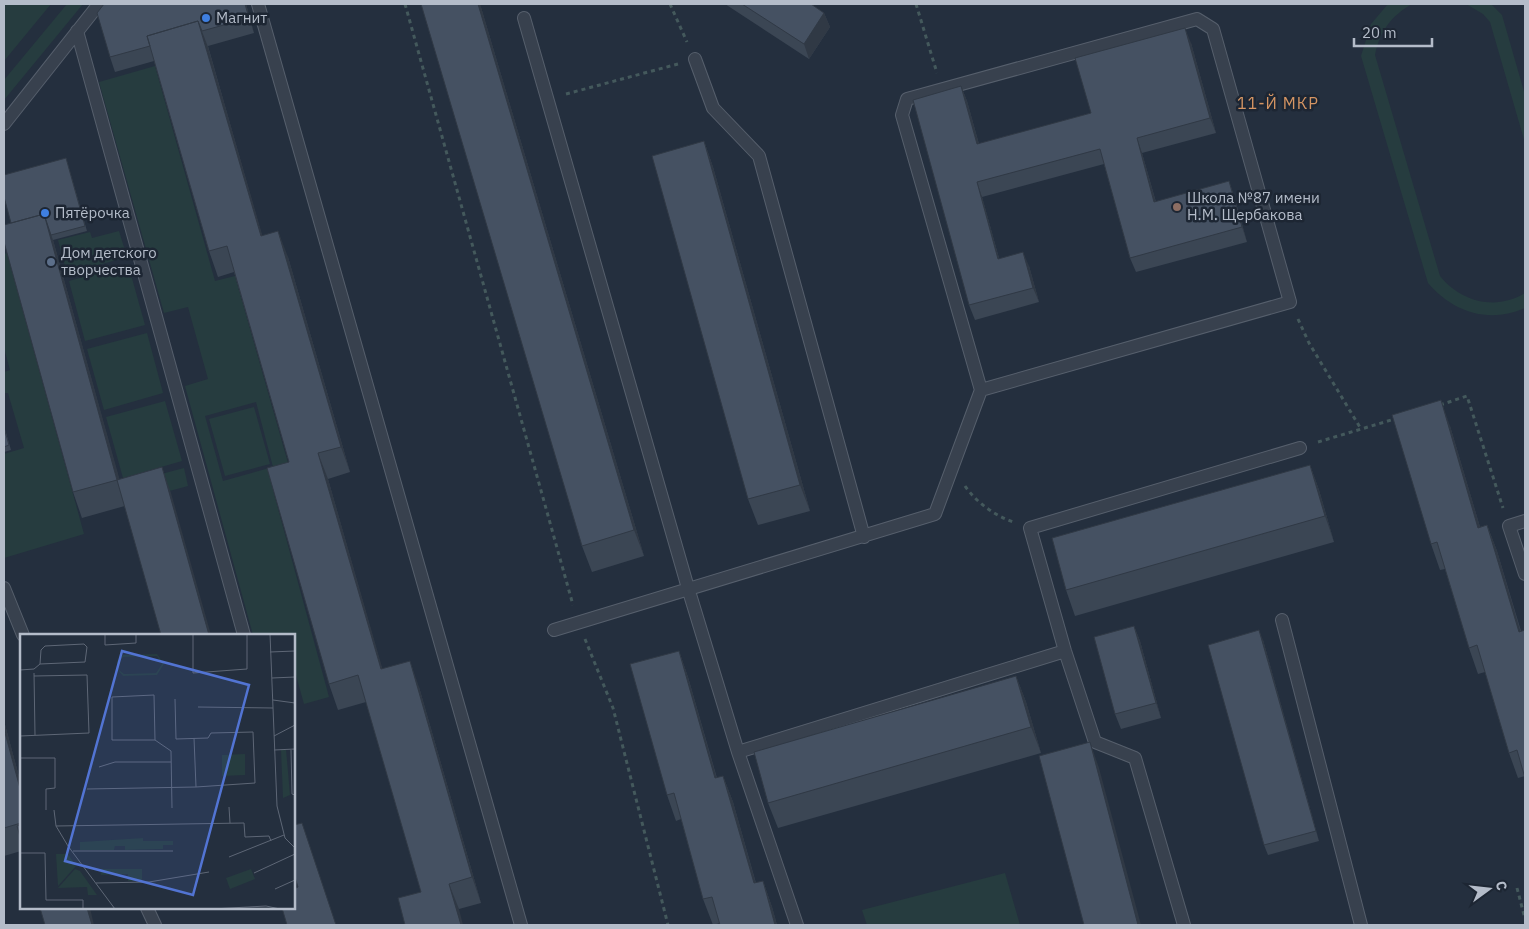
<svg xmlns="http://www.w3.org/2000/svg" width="1529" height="929" viewBox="0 0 1529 929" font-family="'IBM Plex Sans',sans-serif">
	<rect width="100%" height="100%" fill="#242f3e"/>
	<path fill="#263c3f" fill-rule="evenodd" d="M4,4H51L4,61Z
		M67,4H83L4,100V80Z
		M1388,4H1412C1391,16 1380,31 1375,55L1440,276C1461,302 1496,311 1525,293V308C1488,324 1453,312 1428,283L1361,56L1371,24Z
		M1466,4H1491L1502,15L1525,95V143L1490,22L1483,14Z
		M155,66L215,281L235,276L294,484L273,490L329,697L304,704L294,668V635H253L185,386L208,379L188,307L164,313L99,82ZM256,402L273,467L223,481L205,416Z
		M119,231L127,257L67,274L58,240L90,232L92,238Z
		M7,253L84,534L4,558V454L24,448L8,393H4V372L10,370L4,348V254Z
		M128,264L145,325L85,341L69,281Z
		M147,333L163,393L104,410L87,349Z
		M165,401L182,461L123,478L106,417Z
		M254,407L270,464L225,476L209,419Z
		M184,468L188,486L129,502L124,484Z
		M1005,873L1020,925H867L862,910Z"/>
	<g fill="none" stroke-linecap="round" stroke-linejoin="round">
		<defs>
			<path id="service" d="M258,4L521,925
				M524,18L688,588L738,752L1065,651
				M77,31L244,635
				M695,59L713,108L759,156L864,537
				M4,124L99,4
				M1525,521L1509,526L1525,574
				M4,588L23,635
				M1282,620L1361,925
				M554,630L935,514L981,390L902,115L907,99L1197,19L1213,29L1290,302L981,390
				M738,752L797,925
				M147,908L155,925
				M1184,925L1135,758L1095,742L1065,651L1030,528L1300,448"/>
		</defs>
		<use href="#service" stroke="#565f6c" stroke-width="14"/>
		<path stroke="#44595c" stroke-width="3" stroke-dasharray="4 4" stroke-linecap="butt" d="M405,4L573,605
			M670,4L687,42
			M916,4L937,73
			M566,94L678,64
			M1298,319L1309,343L1361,429
			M1440,405L1467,396L1503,508
			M1318,442L1398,418
			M965,486C977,503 994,515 1013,522
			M585,639L613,708L668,925
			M1517,888L1525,919"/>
		<use href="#service" stroke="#38414e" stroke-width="12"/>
	</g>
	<path fill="#3b4654" d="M246,4L254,33L208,46L262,236L288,257L350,472L328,479L382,669L419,687L481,903L459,909L421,892L366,702L338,710L329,684L289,462L234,272L218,277L209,251L154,61L115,72L110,57Z
		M480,4L644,556L592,572L582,546Z
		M725,4H811L824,13L830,27L809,59Z
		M1191,43L1216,133L1142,153L1156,202L1229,181L1234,196L1247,242L1136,272L1130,258L1104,164L982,197L999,258L1029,266L1039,302L975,320L969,305L961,86L967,101L979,144L1091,113Z
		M704,141L713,167L810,511L758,525L748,499Z
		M66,158L87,231L53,240L119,479L171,493L82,518L73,492L11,223Z
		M4,426L11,450L4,452Z
		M1450,426L1480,527L1487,525L1497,551L1521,631L1525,776L1518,778L1509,753L1485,672L1478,674L1469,648L1445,569L1440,570L1431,544Z
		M1310,465L1319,490L1334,542L1075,616L1066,590Z
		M1134,626L1140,641L1161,718L1121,729L1115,714Z
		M1263,640L1319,841L1268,855L1264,845Z
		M679,651L688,677L717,778L723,776L733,802L756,883L763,881L772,907L777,925H720V923L713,925L703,899L681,819L676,821L667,795Z
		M1016,676L1026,702L1041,753L778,828L768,803Z
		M4,721L21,784V851L4,856Z"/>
	<path fill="#303945" d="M245,4H246L254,33L249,18Z
		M478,4H480L644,556L634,530Z
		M824,13L830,27L809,59L804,44Z
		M198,21L208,47L270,262L261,236Z
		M1185,28L1191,43L1216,133L1210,118Z
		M961,86L967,101L983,159L977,144Z
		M1137,138L1142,153L1160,217L1154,202Z
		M704,141L713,167L810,511L800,485Z
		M1229,181L1234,196L1247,242L1242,227Z
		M977,182L982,197L1003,273L998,259Z
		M44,214L53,240L127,506L117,480Z
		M278,231L288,257L350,472L341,447Z
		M1023,252L1029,266L1039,302L1033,288Z
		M1441,400L1450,426L1488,554L1478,528Z
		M318,453L328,479L390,695L381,669Z
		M1310,465L1319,490L1334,542L1325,516Z
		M162,467L171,493L211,635H209Z
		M1487,525L1497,551L1525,647L1519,632Z
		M1134,626L1140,641L1161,718L1156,703Z
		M1259,630L1263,640L1319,841L1316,831Z
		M679,651L688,677L724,804L715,778Z
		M410,661L419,687L481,903L472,877Z
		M1016,676L1026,702L1041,753L1031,727Z
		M4,721L21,784V792L4,729Z
		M1090,742L1099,768L1141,925H1138Z
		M723,776L733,802L763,909L754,883Z
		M763,881L772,907L777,925H775Z
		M449,884L459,909L463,925H461Z
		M87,908H90L94,925H92Z"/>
	<path fill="#455162" stroke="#303945" d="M104,4H245L249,18L202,31L198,21L147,36L150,46L110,57L97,13Z
		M421,4H478L634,530L582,546Z
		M742,4H811L824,13L804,44Z
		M198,21L261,236L278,231L341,447L318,453L381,669L410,661L472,877L449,884L461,925H405L398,898L421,892L358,675L329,684L267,468L289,462L227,246L209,251L147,36Z
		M1185,28L1210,118L1137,138L1154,202L1229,181L1242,227L1130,258L1100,149L977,182L998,259L1023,252L1033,288L969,305L913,100L961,86L977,144L1091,113L1075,58Z
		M704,141L800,485L748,499L652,156Z
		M66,158L85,226L51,235L44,214L11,223L4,197V175Z
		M44,214L117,480L73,492L4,242V225Z
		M1441,400L1478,528L1487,525L1519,632L1525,630V778L1517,750L1509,753L1477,645L1469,648L1437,542L1431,544L1392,415Z
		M4,428L9,445L4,447Z
		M1310,465L1325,516L1066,590L1052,538Z
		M162,467L209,635H161L117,480Z
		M1134,626L1156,703L1115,714L1094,637Z
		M1259,630L1316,831L1264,845L1208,645Z
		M679,651L715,778L723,776L754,883L763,881L775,925H720L712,897L703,899L674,793L667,795L630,664Z
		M1016,676L1031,727L768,803L754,752Z
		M4,729L21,792V823L4,828Z
		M1090,742L1138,925H1084L1039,756Z
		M302,823L336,925H287L282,908H294V889L298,887L294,874V825Z
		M21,824V840L17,826Z
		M40,908H87L92,925H45Z"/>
	<g fill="#3f7fe0" stroke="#1d2633" stroke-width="2">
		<circle cx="206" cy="18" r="5"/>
		<circle cx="45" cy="213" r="5"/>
	</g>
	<circle fill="#8d6e63" stroke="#1d2633" stroke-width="2" cx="1177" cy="207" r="5"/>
	<circle fill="#5c6f8a" stroke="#1d2633" stroke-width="2" cx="51" cy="262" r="5"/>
	<g text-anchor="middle" stroke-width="5" stroke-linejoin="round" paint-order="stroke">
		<g font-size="15" fill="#b4bcc9" stroke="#1d2633" text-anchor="start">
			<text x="216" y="23">Магнит</text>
			<text x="1187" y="203">Школа №87 имени<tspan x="1187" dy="17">Н.М. Щербакова</tspan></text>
			<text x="55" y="218">Пятёрочка</text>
			<text x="61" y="258">Дом детского<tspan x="61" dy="17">творчества</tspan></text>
		</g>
		<g font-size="16" letter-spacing="1" fill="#d59563" stroke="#1d2633">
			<text x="1278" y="109">11-Й МКР</text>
		</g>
	</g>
	<g transform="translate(20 634)">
		<rect width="275" height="275" fill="#242f3e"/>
		<path d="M137,20L144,30L137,41L103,42L97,35V27L103,21ZM137,22L142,30L136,39L104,40L98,35L99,27L103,23ZM266,115L270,161L263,164L261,116ZM225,120V141L202,142V121ZM123,204V207H153V211H143V215L105,216V212H95L94,216H60V208ZM36,220H48L56,232L38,252ZM55,235L60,237L77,261H68L67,253L38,254ZM80,235H122V247H108V240L81,241ZM231,235L235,245L210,255L206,244Z" fill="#263c3f" fill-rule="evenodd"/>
		<path fill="none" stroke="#5e6776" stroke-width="1" d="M85,0V11L116,9V0M173,0V39L227,35V0M250,0L257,172L265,204L275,214M250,18L275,17M0,36L14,35L20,30L65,28L67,13L64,10L25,12L21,16L20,30M14,39L15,101M252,44L275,43M155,65L156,105L188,104L191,99L233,98L235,149L176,153M253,66L275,69M178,73L253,74M0,102L69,99L67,41L14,42M254,102L275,91M135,106L134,61L92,63V106H135L151,117L152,174M254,116L275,115M271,116L272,160L275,161M0,124H35V154L26,155V176M79,133L95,128H151M67,155L176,153L174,104M209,173L210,189M34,176L36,192L48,212L95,275M36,192L224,189L225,203L249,202L251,207M53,217H153M0,219H25L26,266H63V275M209,223L264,201M234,239L275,220M76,249L129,248L189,238M255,255L275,246M192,275L246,272L260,275"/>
		<path fill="#5274d3" fill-opacity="0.15" stroke="#5274d3" stroke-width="2.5" d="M102,17L229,51L173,261L45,227Z"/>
		<rect width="275" height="275" fill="none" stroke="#b4bcc9" stroke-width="2.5"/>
	</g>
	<rect width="1529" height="929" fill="none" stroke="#b4bcc9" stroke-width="10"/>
	<g transform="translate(1489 889) rotate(75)" stroke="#1d2633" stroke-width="4" paint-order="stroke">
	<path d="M0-4L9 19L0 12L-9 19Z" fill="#b4bcc9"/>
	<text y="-8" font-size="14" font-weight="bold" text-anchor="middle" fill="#b4bcc9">С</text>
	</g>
	<path d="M1354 38v8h78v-8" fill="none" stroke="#b4bcc9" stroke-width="2.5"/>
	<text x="1362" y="38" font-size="15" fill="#b4bcc9" stroke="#1d2633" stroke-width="4" paint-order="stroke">20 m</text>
</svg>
